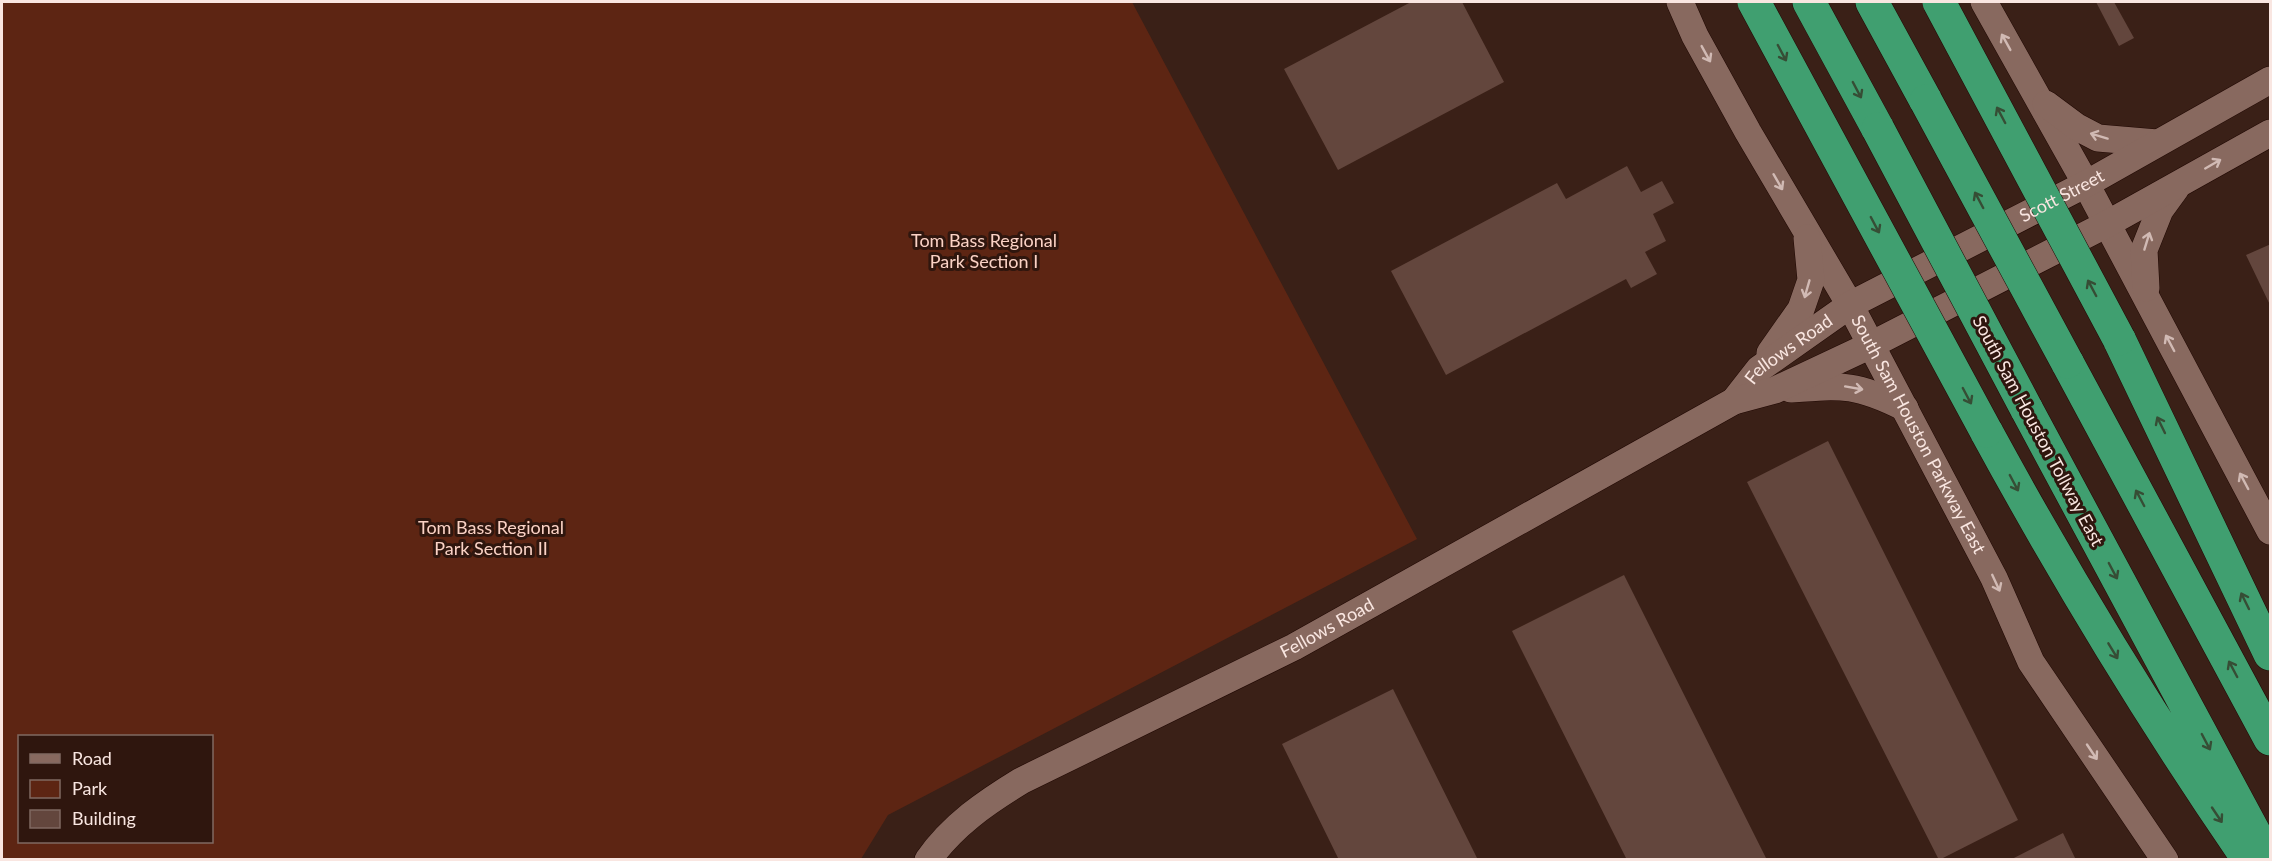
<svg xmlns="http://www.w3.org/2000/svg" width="2272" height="861" viewBox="0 0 2272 861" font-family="Lato,sans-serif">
	<rect width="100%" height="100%" fill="#3a2017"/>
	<path fill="#5d2513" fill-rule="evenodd" d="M2,2H1132L1417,539L888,815L861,859H2ZM20,736H212V842H20Z"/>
	<path fill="#63463d" d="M1411,2H1462L1504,82L1338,170L1284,69Z
		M2096,2H2114L2134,38L2119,46Z
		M1627,166L1641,192L1662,181L1674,203L1653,214L1666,241L1645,252L1657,274L1631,288L1626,279L1446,375L1391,271L1557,183L1566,199Z
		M2271,244V307L2246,255Z
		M1828,441L2018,820L1939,860L1747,482Z
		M1624,575L1767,860H1627L1512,631Z
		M1393,689L1478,860H1339L1282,744Z
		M2063,833L2076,860H2010Z"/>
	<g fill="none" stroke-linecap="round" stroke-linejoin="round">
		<defs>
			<g id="secondary">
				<path id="s1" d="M1680,2L1695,36L1748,132L1850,305L1994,578L2031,662L2165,860"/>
				<path d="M1984,2L2086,184L2270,531"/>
				<path d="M2046,104L2077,127L2098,138L2157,143"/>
				<path d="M2146,288L2144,250L2160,210L2176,188"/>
				<path d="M1770,353L1801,309L1811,280L1807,238"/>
				<path d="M1791,389C1844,385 1857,384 1905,408"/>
				<path id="s2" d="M1734,401L1759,369L1850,305L2086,184L2270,80"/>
				<path id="s3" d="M928,860C953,825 985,803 1021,781L1294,647L1734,401L1775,390L1871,345L2107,224L2270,133"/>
			</g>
			<path id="highway" d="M1809,2L1878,129
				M1872,2L1926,101
				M2119,339L2270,654
				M2067,362L2270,739
				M2026,408L2269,860
				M1986,431C2066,578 2153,721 2248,859"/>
		</defs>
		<use href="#secondary" stroke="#200803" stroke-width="28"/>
		<use href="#highway" stroke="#200803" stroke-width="34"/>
		<use href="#secondary" stroke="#88695f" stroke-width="27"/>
		<use href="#highway" stroke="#409f70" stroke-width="33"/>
		<defs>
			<path id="highway-bridge" d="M1754,2L1986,431
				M1939,2L2119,339
				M1926,101L2067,362
				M1878,129L2026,408"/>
		</defs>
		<use href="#highway-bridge" stroke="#200803" stroke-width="34" stroke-linecap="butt"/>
		<use href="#highway-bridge" stroke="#409f70" stroke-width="33"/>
	</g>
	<defs><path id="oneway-shaft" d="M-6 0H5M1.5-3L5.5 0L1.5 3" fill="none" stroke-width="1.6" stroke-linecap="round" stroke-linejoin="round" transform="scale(1.5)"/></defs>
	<g stroke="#d1bab4">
		<use href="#oneway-shaft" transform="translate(2006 42) rotate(-119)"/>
		<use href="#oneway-shaft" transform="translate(1706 54) rotate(61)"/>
		<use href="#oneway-shaft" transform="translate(2099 136) rotate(-163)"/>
		<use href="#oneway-shaft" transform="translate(2213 164) rotate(-30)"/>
		<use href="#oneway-shaft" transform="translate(1778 182) rotate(60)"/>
		<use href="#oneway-shaft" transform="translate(2147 241) rotate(-73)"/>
		<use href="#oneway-shaft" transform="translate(1807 289) rotate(106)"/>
		<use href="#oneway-shaft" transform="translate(2170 343) rotate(-118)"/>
		<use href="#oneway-shaft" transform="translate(1854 388) rotate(10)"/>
		<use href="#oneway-shaft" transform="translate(2244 481) rotate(-118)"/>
		<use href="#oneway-shaft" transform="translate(1996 583) rotate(65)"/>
		<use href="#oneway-shaft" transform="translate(2092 752) rotate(56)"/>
	</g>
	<g stroke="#364d35">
		<use href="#oneway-shaft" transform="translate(1782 53) rotate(62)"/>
		<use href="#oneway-shaft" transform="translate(1857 90) rotate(62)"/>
		<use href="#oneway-shaft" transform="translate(2001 115) rotate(-118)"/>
		<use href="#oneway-shaft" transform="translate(1979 200) rotate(-118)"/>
		<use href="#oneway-shaft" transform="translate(1875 225) rotate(62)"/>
		<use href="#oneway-shaft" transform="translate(2092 288) rotate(-118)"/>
		<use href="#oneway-shaft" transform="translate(1967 396) rotate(62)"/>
		<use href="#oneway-shaft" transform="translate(2161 425) rotate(-116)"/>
		<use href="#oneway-shaft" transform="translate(2014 483) rotate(62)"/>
		<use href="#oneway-shaft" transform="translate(2140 498) rotate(-118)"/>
		<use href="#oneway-shaft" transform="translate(2113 571) rotate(62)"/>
		<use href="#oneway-shaft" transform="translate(2245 601) rotate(-116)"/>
		<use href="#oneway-shaft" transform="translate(2113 651) rotate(59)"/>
		<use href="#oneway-shaft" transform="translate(2233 669) rotate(-118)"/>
		<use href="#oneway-shaft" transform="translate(2206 742) rotate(62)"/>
		<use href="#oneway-shaft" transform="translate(2217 815) rotate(56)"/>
	</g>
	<g text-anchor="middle" stroke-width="6" stroke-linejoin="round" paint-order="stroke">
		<g font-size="18" fill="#f9e6e1" stroke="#2f160e">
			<text dy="6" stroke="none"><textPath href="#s2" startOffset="390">Scott Street</textPath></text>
			<text dy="6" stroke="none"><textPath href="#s2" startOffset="76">Fellows Road</textPath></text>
			<text transform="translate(2038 431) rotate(62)" y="6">South Sam Houston Tollway East</text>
			<text dy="6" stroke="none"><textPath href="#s1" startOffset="494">South Sam Houston Parkway East</textPath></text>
			<text dy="6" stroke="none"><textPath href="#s3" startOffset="465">Fellows Road</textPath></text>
		</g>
		<g font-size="18" fill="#fbd2c5" stroke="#2f160e">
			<text x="984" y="247">Tom Bass Regional<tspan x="984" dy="21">Park Section I</tspan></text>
			<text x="491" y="534">Tom Bass Regional<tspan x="491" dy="21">Park Section II</tspan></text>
		</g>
	</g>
	<rect width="2272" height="861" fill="none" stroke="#f9e6e1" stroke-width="6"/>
	<rect x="18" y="735" width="195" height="108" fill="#2f160e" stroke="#806962" stroke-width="1.5"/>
	<rect x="30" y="754" width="30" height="9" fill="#88695f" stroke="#806962" stroke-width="1.5"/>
	<text x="72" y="765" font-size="18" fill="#f9e6e1">Road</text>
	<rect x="30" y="780" width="30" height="18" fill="#5d2513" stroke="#806962" stroke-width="1.5"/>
	<text x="72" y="795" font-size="18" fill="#f9e6e1">Park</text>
	<rect x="30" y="810" width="30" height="18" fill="#63463d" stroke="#806962" stroke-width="1.5"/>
	<text x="72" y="825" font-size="18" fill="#f9e6e1">Building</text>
</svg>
